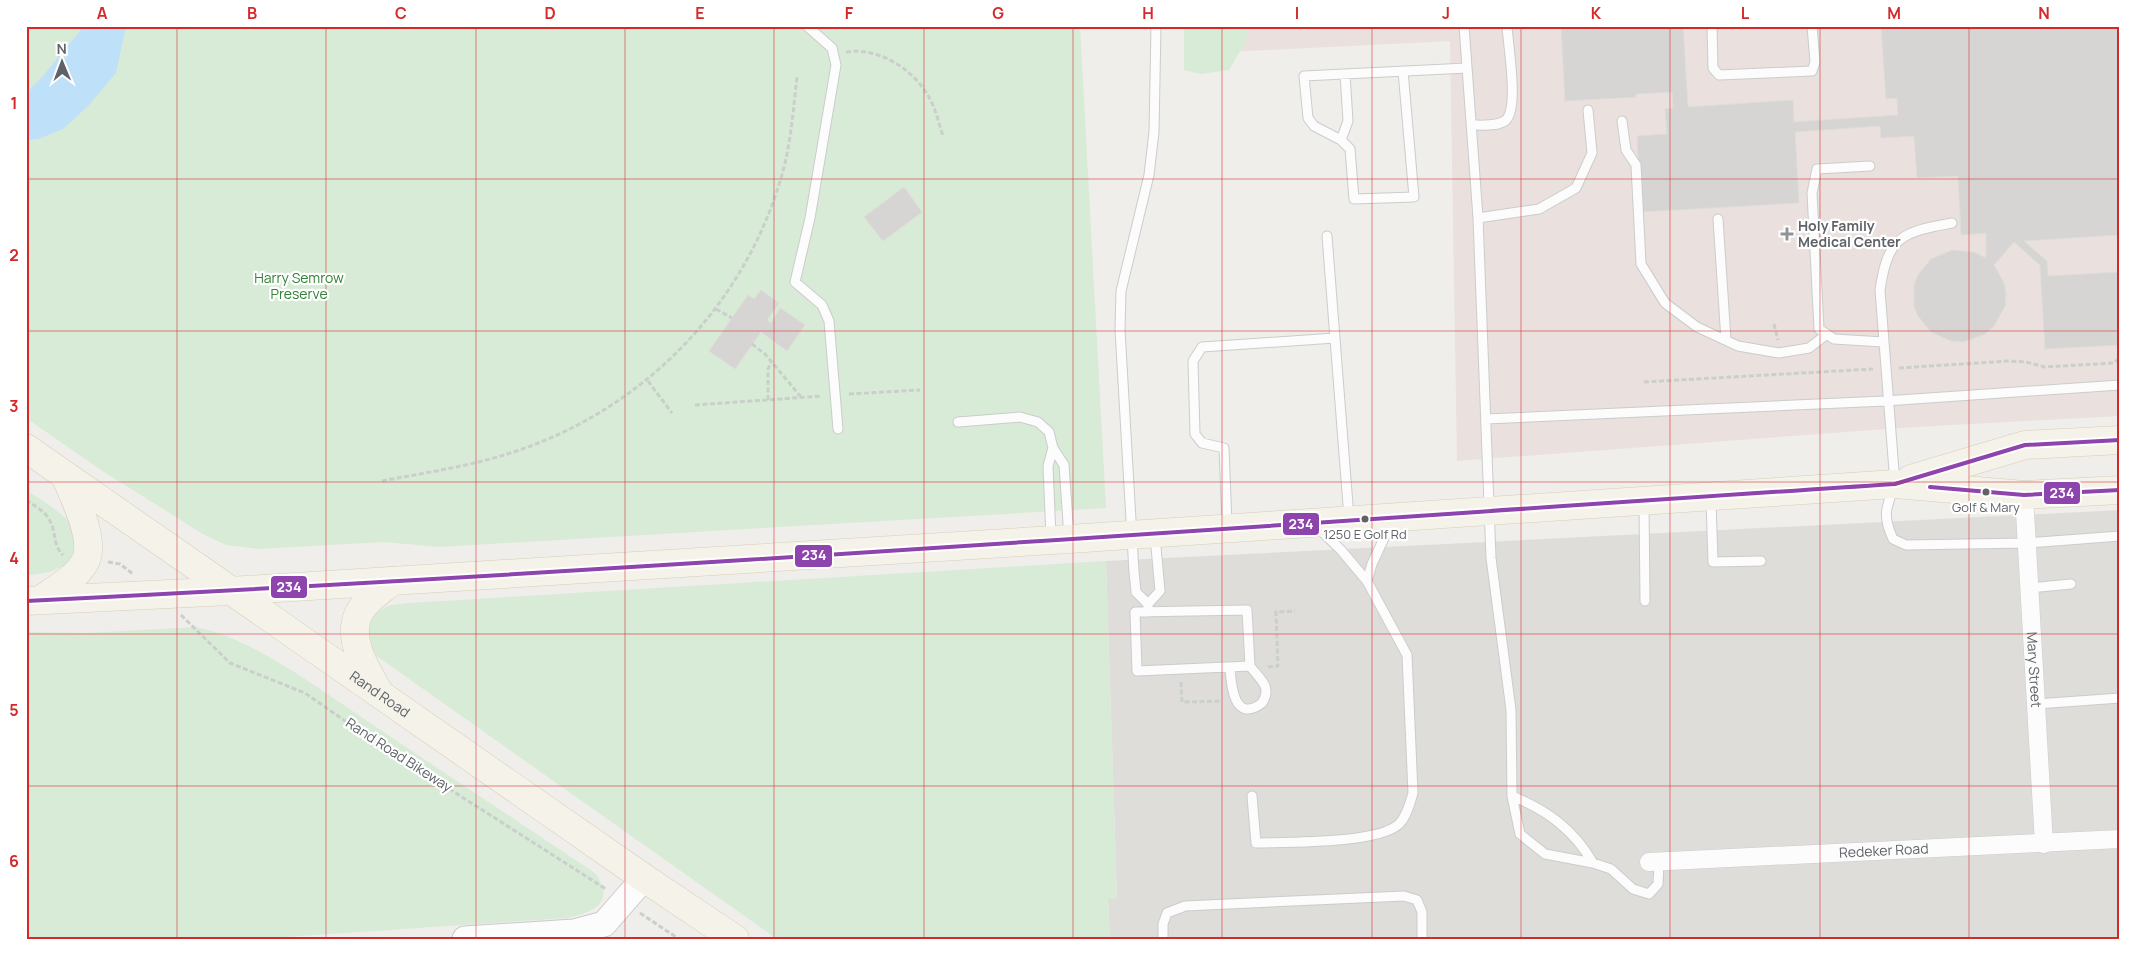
<svg xmlns="http://www.w3.org/2000/svg" width="2146" height="965" viewBox="0 0 2146 965" font-family="Manrope,sans-serif">
	<rect width="100%" height="100%" fill="#efeeea"/>
	<path fill="#dfddda" d="M2120,510V939H1110L1108,899L1117,898L1106,561Z"/>
	<path fill="#eae0de" d="M1207,26H2120V416L1914,427L1457,461L1450,41L1208,53Z"/>
	<path fill="#d8ebd6" d="M26,26H1080L1106,508L439,547L384,542L259,549L226,545L203,534L104,472L26,418Z
		M1184,26H1248L1246,41L1229,70L1200,74L1184,70Z
		M26,490C40,499 73,518 76,535C77,542 74,552 74,559C58,571 45,574 26,575Z
		M1106,561L1117,898L1108,899L1110,939H777L378,657C365,641 363,618 386,607C392,604 402,604 409,603Z
		M195,627C251,637 319,689 367,721C443,772 519,822 595,873C617,902 593,913 567,918L255,939H26V632L88,633Z"/>
	<path fill="#bfe0f9" d="M84,26H126L116,73L88,106L63,129L38,139L26,140V93L43,76Z"/>
	<path fill="#d6d5d3" stroke="#deddd9" d="M1561,26H1683L1688,107L1793,100L1794,122L1898,115L1897,98L1886,99L1881,26H2120V235L2024,241L2047,261L2048,276L2120,272V345L2045,349L2040,265L2014,242L1994,265L2004,283L2006,294L2005,306L1994,326L1985,334L1963,342L1951,341L1931,332L1918,316L1914,306V285L1918,275L1931,259L1952,250L1974,252L1986,258V233L1961,235L1958,176L1917,178L1914,136L1881,138L1880,126L1795,132L1799,203L1641,212L1637,136L1667,134L1665,109L1673,108L1672,92L1636,94V97L1565,101Z
		M904,187L922,212L883,241L864,217Z
		M761,290L779,303L767,320L771,323L780,308L805,325L787,351L761,332L735,369L709,351L748,295L754,299Z"/>
	<g fill="none" stroke-linecap="round" stroke-linejoin="round">
		<defs>
			<path id="lane" d="M807,26L832,48L836,65L810,218L795,282L822,305L829,321L838,429
				M1464,26L1478,218L1491,558L1511,710L1512,796L1520,834L1545,854L1593,863L1611,869L1633,889L1649,894L1658,884L1659,862
				M1712,26L1713,68L1719,75L1812,71L1815,62L1812,26
				M1403,71L1414,197L1354,199L1350,149L1341,140L1314,126L1308,118L1304,76L1467,68
				M1622,121L1626,150L1636,165L1641,264L1665,303L1697,327L1738,346L1779,353L1809,348L1827,334
				M1471,125C1481,125 1498,127 1506,120C1519,107 1508,45 1507,26
				M1341,140L1348,121L1345,74
				M1870,166L1817,169L1812,193L1819,329L1834,339L1883,342
				M1478,218L1539,209L1576,188L1592,153L1588,110
				M1718,219L1726,340
				M1952,223C1902,232 1888,236 1880,290L1895,484C1886,508 1882,515 1893,539L1906,545L2027,543L2120,536
				M1327,236L1349,518
				M1486,419L1885,401L2120,385
				M958,422L1020,417L1038,422L1049,432L1053,448L1064,465L1069,537
				M1711,500L1713,562L1761,561
				M1644,504L1645,601
				M1227,525L1224,448L1202,443L1195,434L1193,361L1202,347L1335,338
				M1051,537L1048,466L1053,448
				M1367,581L1372,564L1392,521
				M2029,588L2071,584
				M1148,604L1160,591L1155,536
				M1247,610L1250,666L1137,671L1135,612Z
				M1148,612V604L1136,592L1134,572L1120,330L1121,291L1149,175L1154,132L1156,26
				M1230,667C1231,685 1234,724 1262,703C1273,686 1259,679 1250,666
				M2036,704L2120,698
				M1252,796L1256,843C1287,842 1378,844 1399,824C1407,816 1410,803 1413,793L1407,655L1367,581L1341,550L1318,528
				M1512,796C1547,810 1574,830 1593,863
				M1163,939V924L1167,913L1185,906L1404,896L1417,900L1422,912V939"/>
			<g id="street">
				<path id="s1" d="M2024,495L2044,844"/>
				<path id="s2" d="M1649,862L2120,839"/>
			</g>
			<path id="secondary" d="M465,939L574,932L604,924L644,878"/>
			<g id="primary">
				<path id="s3" d="M26,448L644,878L735,939"/>
				<path d="M1911,479L2025,445L2120,440"/>
				<path d="M40,600C56,589 77,578 86,560C95,538 74,496 65,476"/>
				<path d="M26,601L230,591L1069,539L1895,484L2024,495L2120,490"/>
				<path d="M379,692C366,670 345,637 360,611C367,599 382,590 392,581"/>
			</g>
		</defs>
		<use href="#lane" stroke="#cbcccc" stroke-width="11"/>
		<use href="#street" stroke="#cbcccc" stroke-width="19"/>
		<use href="#secondary" stroke="#cacacb" stroke-width="27"/>
		<use href="#primary" stroke="#d7ceb8" stroke-width="29"/>
		<path stroke="#cacfcc" stroke-width="3" stroke-dasharray="5 2.5" stroke-linecap="butt" d="M846,52C879,47 914,69 930,99C936,110 939,124 943,136
			M716,309L732,318
			M1774,324L1778,340
			M752,344L765,354L801,397
			M1899,368L2009,361L2026,362L2045,367L2114,363L2120,357
			M648,381L672,413
			M1644,382L1873,369
			M849,394L920,390
			M768,400V369L771,362
			M695,405L822,396
			M382,481C423,473 465,467 504,455C637,415 742,311 781,178C791,145 793,111 797,77
			M26,500C35,506 46,512 50,521C56,532 53,546 63,555
			M108,562L120,564L133,574
			M181,615L230,663L305,693L368,737L606,889
			M1268,667L1278,666L1276,612L1295,611
			M1181,682L1182,702L1222,701
			M640,913L679,939"/>
		<use href="#lane" stroke="#fdfcfc" stroke-width="9"/>
		<use href="#street" stroke="#fdfcfc" stroke-width="18"/>
		<use href="#secondary" stroke="#fdfcfc" stroke-width="25"/>
		<use href="#primary" stroke="#f4f2e9" stroke-width="28"/>
		<defs>
			<path id="bus-1" d="M1930,487L2024,495L2120,490
				M26,601C650,570 1272,525 1895,484L2025,445L2120,440"/>
		</defs>
		<use href="#bus-1" stroke="#fff" stroke-width="8"/>
		<use href="#bus-1" stroke="#8e44ad" stroke-width="4"/>
	</g>
	<path fill="none" stroke="#d62828" stroke-width="1" stroke-opacity="0.55" d="M177,26V939M326,26V939M476,26V939M625,26V939M774,26V939M924,26V939M1073,26V939M1222,26V939M1372,26V939M1521,26V939M1670,26V939M1820,26V939M1969,26V939M26,179H2120M26,331H2120M26,482H2120M26,634H2120M26,786H2120"/>
	<path fill="#919496" stroke="#fff" stroke-width="2" d="M1784.5 226.5h5v5h5v5h-5v5h-5v-5h-5v-5h5z"/>
	<g fill="#5f6368" stroke="#fff" stroke-width="2">
		<circle cx="1986" cy="492" r="4.5"/>
		<circle cx="1365" cy="519" r="4.5"/>
	</g>
	<g text-anchor="middle" stroke-width="4.5" stroke-linejoin="round" paint-order="stroke">
		<g font-size="13" fill="#5f6368" stroke="#fff">
			<text x="1986" y="512">Golf &amp; Mary</text>
			<text x="1365" y="539">1250 E Golf Rd</text>
		</g>
		<g font-size="14" font-weight="bold" fill="#5f6368" stroke="#fff" text-anchor="start">
			<text x="1798" y="231">Holy Family<tspan x="1798" dy="16">Medical Center</tspan></text>
		</g>
		<g font-size="14" fill="#348238" stroke="#fff">
			<text x="299" y="283">Harry Semrow<tspan x="299" dy="16">Preserve</tspan></text>
		</g>
		<g font-size="14" fill="#5f6368" stroke="#fff">
			<text dy="5" stroke="none"><textPath href="#s1" startOffset="175">Mary Street</textPath></text>
			<text dy="5" stroke="none"><textPath href="#s3" startOffset="431">Rand Road</textPath></text>
			<text transform="translate(399 755) rotate(33)" y="5">Rand Road Bikeway</text>
			<text dy="5" stroke="none"><textPath href="#s2" startOffset="235">Redeker Road</textPath></text>
		</g>
	</g>
	<g stroke="#fff" stroke-width="2">
		<rect x="2043" y="481" width="38" height="24" rx="5" fill="#8e44ad"/>
		<rect x="1282" y="512" width="38" height="24" rx="5" fill="#8e44ad"/>
		<rect x="794" y="544" width="39" height="24" rx="5" fill="#8e44ad"/>
		<rect x="270" y="575" width="38" height="24" rx="5" fill="#8e44ad"/>
	</g>
	<g font-size="14" text-anchor="middle" font-weight="bold" fill="#fff">
		<text x="2062" y="498">234</text>
		<text x="1301" y="529">234</text>
		<text x="814" y="560">234</text>
		<text x="289" y="592">234</text>
	</g>
	<rect width="2146" height="965" fill="none" stroke="#ffffff" stroke-width="55"/>
	<g transform="translate(62 62) rotate(359)" stroke="#ffffff" stroke-width="4" paint-order="stroke">
	<path d="M0-4L9 19L0 12L-9 19Z" fill="#5f6368"/>
	<text y="-8" font-size="14" font-weight="bold" text-anchor="middle" fill="#5f6368">N</text>
	</g>
	<rect x="28" y="28" width="2090" height="910" fill="none" stroke="#d62828" stroke-width="2"/>
	<g font-size="16" text-anchor="middle" font-weight="bold" fill="#d62828">
		<text x="102" y="19">A</text>
		<text x="252" y="19">B</text>
		<text x="401" y="19">C</text>
		<text x="550" y="19">D</text>
		<text x="700" y="19">E</text>
		<text x="849" y="19">F</text>
		<text x="998" y="19">G</text>
		<text x="1148" y="19">H</text>
		<text x="1297" y="19">I</text>
		<text x="1446" y="19">J</text>
		<text x="1596" y="19">K</text>
		<text x="1745" y="19">L</text>
		<text x="1894" y="19">M</text>
		<text x="2044" y="19">N</text>
		<text x="14" y="109">1</text>
		<text x="14" y="261">2</text>
		<text x="14" y="412">3</text>
		<text x="14" y="564">4</text>
		<text x="14" y="716">5</text>
		<text x="14" y="867">6</text>
	</g>
</svg>
